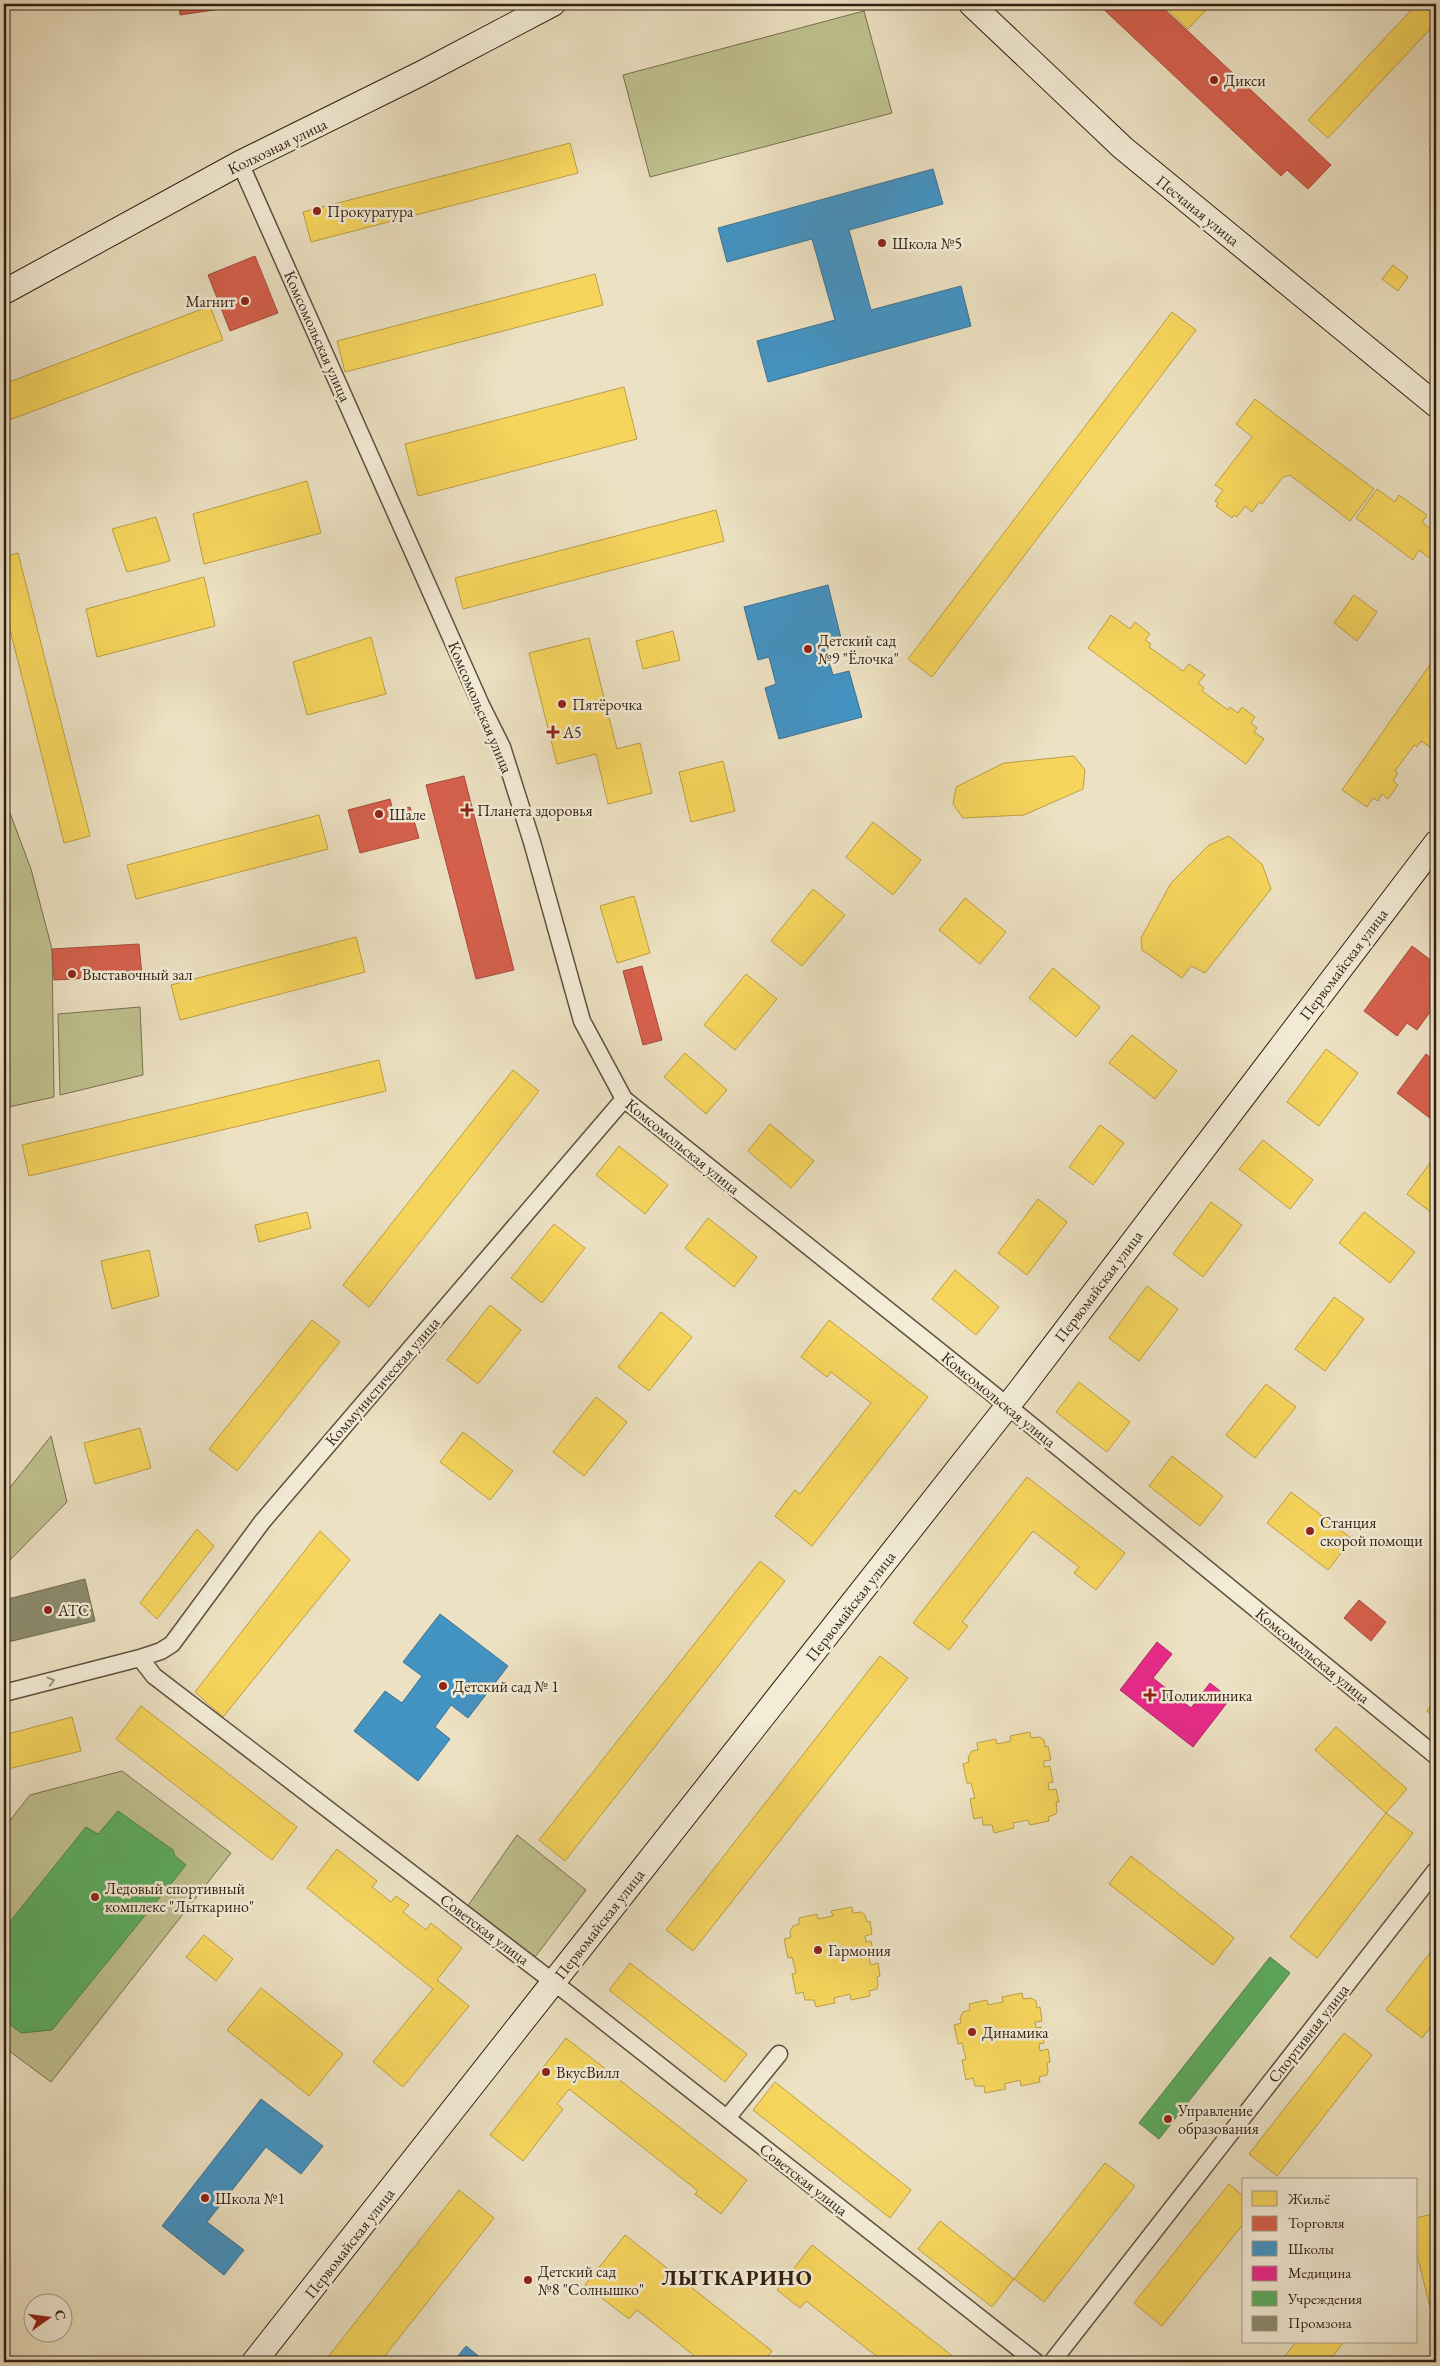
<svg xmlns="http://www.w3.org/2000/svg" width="1440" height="2366" viewBox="0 0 1440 2366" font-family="'EB Garamond',serif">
	<rect width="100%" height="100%" fill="#ece1c2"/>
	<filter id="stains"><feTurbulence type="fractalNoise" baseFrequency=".004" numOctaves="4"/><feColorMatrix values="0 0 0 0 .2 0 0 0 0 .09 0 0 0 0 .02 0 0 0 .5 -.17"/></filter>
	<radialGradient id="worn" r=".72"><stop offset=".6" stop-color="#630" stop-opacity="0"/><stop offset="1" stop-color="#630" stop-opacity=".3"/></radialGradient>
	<path fill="#bfc18e" stroke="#787050" d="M864,11L892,113L650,177L623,75Z
		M4,797L31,869L52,949L54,1097L4,1108Z
		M140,1007L143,1075L60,1095L58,1014Z
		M51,1436L67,1502L4,1566V1495Z
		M122,1771L231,1853L51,2082L4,2047V1828L30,1795Z
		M517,1835L586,1890L535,1957L467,1907Z"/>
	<path fill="#f6d55c" stroke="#bb9e46" d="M1168,4H1212L1188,29L1165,7Z
		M1417,4H1436V23L1328,138L1308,120Z
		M570,143L578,173L311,242L303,212Z
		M1436,143V158L1429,151Z
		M1393,265L1408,277L1398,291L1382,279Z
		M595,274L603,305L345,372L337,341Z
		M210,306L223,340L4,422V384Z
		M1172,312L1196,330L932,677L908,659Z
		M624,387L637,439L418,496L405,444Z
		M1255,399L1374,489L1350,521L1290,475L1283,477L1262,504L1259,502L1252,512L1245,506L1237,517L1234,515L1232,518L1216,506L1218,503L1215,501L1223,490L1215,485L1252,437L1236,424Z
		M307,481L321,533L204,564L193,514Z
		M1377,489L1395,502L1399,495L1427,515L1422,522L1433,531L1436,526V563L1419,550L1413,560L1356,518Z
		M716,510L724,541L463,609L455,578Z
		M156,517L170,561L127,572L112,529Z
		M18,553L90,836L64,843L4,606V557Z
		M204,577L215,626L97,657L86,609Z
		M1354,595L1377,612L1357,641L1334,623Z
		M1111,615L1130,629L1135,622L1150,634L1145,640L1151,644L1149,647L1183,671L1189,664L1205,675L1198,683L1204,688L1202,691L1228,710L1230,707L1238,713L1242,707L1255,717L1251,723L1257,728L1254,732L1264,739L1246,764L1088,648Z
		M673,631L680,660L643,669L636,641Z
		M371,637L386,694L307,715L293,662Z
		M589,638L617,749L640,743L652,793L608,804L596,754L557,764L529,653Z
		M1436,656V721L1433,725L1436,728V738L1430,747L1421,741L1417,747L1414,745L1395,771L1398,773L1393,781L1398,785L1388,799L1382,794L1378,801L1373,798L1367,807L1342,790Z
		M1074,756L1085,770L1083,789L1024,815L963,818L953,804L956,787L1004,763Z
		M723,761L735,811L691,822L679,772Z
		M319,815L328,849L136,899L127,865Z
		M873,822L921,860L893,895L846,857Z
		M1229,836L1262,864L1271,889L1205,973L1191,966L1182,978L1142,950L1141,938L1171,883L1209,845Z
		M813,889L845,915L802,966L771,941Z
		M634,896L650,953L617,963L600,906Z
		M965,898L1006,932L980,964L939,930Z
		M356,937L365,972L180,1020L171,985Z
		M1053,968L1100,1007L1076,1037L1029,998Z
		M746,974L777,999L735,1050L704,1025Z
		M1132,1035L1177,1071L1155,1099L1109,1063Z
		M1326,1049L1358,1073L1319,1126L1287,1102Z
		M685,1053L727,1090L706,1114L664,1077Z
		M379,1060L386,1091L29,1176L22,1145Z
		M513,1070L539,1091L369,1307L343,1285Z
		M770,1124L814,1161L791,1188L748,1151Z
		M1100,1125L1124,1143L1093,1185L1069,1167Z
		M1263,1140L1313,1180L1290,1209L1239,1169Z
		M619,1146L668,1185L645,1214L596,1175Z
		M1436,1155V1216L1407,1194Z
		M1038,1199L1067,1222L1027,1275L998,1253Z
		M1211,1202L1242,1225L1203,1277L1173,1254Z
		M307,1212L311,1228L259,1242L255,1225Z
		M1364,1212L1415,1252L1390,1283L1339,1243Z
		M708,1218L757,1257L734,1287L685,1248Z
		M554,1224L585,1248L542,1303L511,1278Z
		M149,1250L159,1296L112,1309L101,1261Z
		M955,1270L999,1307L976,1335L932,1299Z
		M1147,1286L1178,1309L1139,1361L1109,1338Z
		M1334,1297L1364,1319L1325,1371L1295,1349Z
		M1436,1304V1317L1430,1312Z
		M490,1305L521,1330L478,1384L447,1360Z
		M661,1312L692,1337L649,1391L618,1367Z
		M312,1320L340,1342L237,1471L209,1449Z
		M829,1320L928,1397L812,1546L775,1516L795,1490L800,1494L871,1403L831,1372L827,1377L801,1357Z
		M1079,1382L1130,1422L1107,1452L1056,1412Z
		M1266,1384L1296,1407L1255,1458L1226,1435Z
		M596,1397L627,1422L584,1476L553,1452Z
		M140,1428L151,1468L95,1484L84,1443Z
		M463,1432L513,1471L490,1500L440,1462Z
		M1172,1456L1223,1496L1200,1526L1149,1486Z
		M1027,1477L1125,1553L1096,1590L1074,1573L1079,1567L1033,1531L962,1622L968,1626L949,1650L913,1623Z
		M1291,1492L1352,1539L1328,1570L1267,1523Z
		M197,1529L214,1546L157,1619L140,1603Z
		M320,1531L350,1560L223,1717L195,1692Z
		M760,1561L785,1581L565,1861L539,1840Z
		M880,1656L908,1678L693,1951L666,1930Z
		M1436,1700V1718L1427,1711Z
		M141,1706L297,1827L272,1860L116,1739Z
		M72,1717L81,1751L4,1770V1735Z
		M1336,1727L1407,1789L1386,1813L1315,1750Z
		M1030,1732L1031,1738L1039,1737L1044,1740L1045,1747L1048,1746L1051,1760L1044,1761V1767L1050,1766L1053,1782L1048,1783L1049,1790L1056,1789L1059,1802H1056L1057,1811L1056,1814L1048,1817L1049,1821L1030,1825L1028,1820L1013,1823L1014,1828L994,1833L992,1825H983L982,1817L974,1819L970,1799L975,1798L971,1783H967L963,1764L969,1762L968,1757L972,1751L978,1750L977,1743L996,1739L997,1744L1011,1741L1010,1736Z
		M1386,1813L1413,1833L1317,1958L1290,1937Z
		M337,1849L377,1881L372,1887L391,1902L396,1896L409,1905L403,1912L426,1930L431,1923L462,1948L437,1980L469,2006L403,2087L373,2062L433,1989L307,1888Z
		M1131,1856L1234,1938L1213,1965L1109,1884Z
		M852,1907L853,1913L861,1912L865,1915L867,1922L870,1921L872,1934L865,1936L866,1942L871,1941L874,1957L869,1958L871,1965L878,1963L880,1976L877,1977L878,1985L877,1989L869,1991L870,1996L851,2000L850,1994L834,1998L835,2003L816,2007L814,2000H805L803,1992L796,1994L792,1974L796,1973L792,1957L788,1958L784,1939L791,1937L790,1932L793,1926L799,1924V1918L817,1914L818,1919L833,1916L831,1911Z
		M204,1935L233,1959L216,1981L186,1957Z
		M1436,1945V2020L1422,2038L1386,2010Z
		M630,1963L747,2054L725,2082L609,1990Z
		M261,1988L343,2054L309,2096L227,2030Z
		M1022,1993L1023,1999L1031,1998L1036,2001L1037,2008L1040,2007L1042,2021L1035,2022L1036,2028L1041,2027L1044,2043L1039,2044L1040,2051L1048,2049L1050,2062L1047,2063L1048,2071L1047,2075L1039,2077L1040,2082L1021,2086L1020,2080L1004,2084L1006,2089L985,2093L984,2086H975L973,2078L966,2080L962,2060L966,2059L962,2043L958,2044L954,2025L961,2023L960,2018L963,2012L970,2010L969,2004L987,2000L988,2005L1003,2002L1002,1997Z
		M1344,2033L1372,2055L1277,2176L1249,2154Z
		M566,2038L747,2180L721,2214L695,2194L698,2191L569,2089L557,2104L563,2109L523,2161L490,2135Z
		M775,2082L911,2190L890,2218L753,2110Z
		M1105,2163L1135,2186L1044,2302L1014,2279Z
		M1229,2184L1244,2197V2223L1162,2326L1134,2303Z
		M459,2190L494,2218L380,2362H324Z
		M1436,2213V2331L1416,2251V2218Z
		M940,2221L1014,2279L992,2307L918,2249Z
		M625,2235L772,2351L763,2362H693L697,2358L637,2310L629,2319L585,2285Z
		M812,2245L960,2362H884L806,2301L800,2308L777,2290Z
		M1296,2342H1344L1328,2362H1280Z"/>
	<path fill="#d6604d" stroke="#a54c3c" d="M179,4H255L180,15Z
		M1098,4H1159L1331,165L1308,189L1287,170L1281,176Z
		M255,256L278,313L230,331L208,275Z
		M464,776L514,970L476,979L426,785Z
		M390,799L393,811L410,807L419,838L360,853L348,810Z
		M139,944L142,975L54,980L52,949Z
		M1412,946L1436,964V1004L1417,1030L1407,1023L1397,1036L1364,1011Z
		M642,966L662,1040L643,1045L623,971Z
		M1426,1054L1436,1062V1112L1431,1119L1397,1093Z
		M1359,1600L1386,1622L1371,1641L1344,1618Z"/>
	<path fill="#4393c3" stroke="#3e708e" d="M933,169L943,204L849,230L871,310L961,286L971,326L768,382L757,341L835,320L812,239L727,262L718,228Z
		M828,585L841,638L824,644L833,675L849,671L862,717L779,739L765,688L776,684L769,657L758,660L744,607Z
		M440,1614L508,1666L468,1718L451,1705L435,1727L450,1739L418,1781L354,1731L385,1691L402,1703L422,1676L403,1662Z
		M261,2099L323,2146L301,2174L266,2147L207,2222L244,2250L224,2275L162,2226Z
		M466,2346L486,2362H453Z"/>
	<path fill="#e7298a" stroke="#b12666" d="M1157,1642L1172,1654L1153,1678L1191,1708L1210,1683L1230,1699L1193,1747L1120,1690Z"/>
	<path fill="#5aae61" stroke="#4e834a" d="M118,1811L173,1850L175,1856L186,1865L52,2030L21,2033L4,2020V1929L86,1827L98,1834Z
		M1270,1957L1290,1973L1159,2139L1139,2123Z"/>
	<path fill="#8c8c6e" stroke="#716b53" d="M85,1579L95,1621L4,1643V1600Z"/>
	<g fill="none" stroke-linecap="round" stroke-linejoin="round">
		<defs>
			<path id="street" d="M240,163L481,705L502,747L532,842L582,1021L624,1099L988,1390L1436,1756
				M140,1658L154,1676L569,1994L1036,2362
				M4,1693L140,1658L161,1651L172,1644L262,1522L624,1099
				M727,2118L779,2054
				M1052,2362L1436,1870"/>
			<path id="secondary" d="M971,4L1123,148L1436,405
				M4,292L240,163L420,74L553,4
				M254,2362L1021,1389L1436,843"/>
		</defs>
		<use href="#street" stroke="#60503f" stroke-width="19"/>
		<use href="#secondary" stroke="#321f13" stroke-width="26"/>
		<use href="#street" stroke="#f3ecd7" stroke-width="16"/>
		<use href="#secondary" stroke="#f3ecd7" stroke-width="24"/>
	</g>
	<defs><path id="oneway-chevron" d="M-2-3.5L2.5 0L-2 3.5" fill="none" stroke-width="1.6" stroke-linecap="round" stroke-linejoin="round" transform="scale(1.25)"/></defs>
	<use stroke="#9c907f" href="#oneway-chevron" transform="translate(51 1681) rotate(-14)"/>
	<g fill="#8f2418" stroke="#f3ecd7" stroke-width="2">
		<circle cx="1214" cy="80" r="5"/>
		<circle cx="317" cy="211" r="5"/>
		<circle cx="882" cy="243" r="5"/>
		<circle cx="245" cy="301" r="5"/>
		<circle cx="808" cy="649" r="5"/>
		<circle cx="562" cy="704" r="5"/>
		<path d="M550.5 724.5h5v5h5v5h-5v5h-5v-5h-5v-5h5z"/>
		<path d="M464.5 802.5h5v5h5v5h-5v5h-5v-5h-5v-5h5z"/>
		<circle cx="379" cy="814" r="5"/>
		<circle cx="72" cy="974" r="5"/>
		<circle cx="1310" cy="1531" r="5"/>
		<circle cx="48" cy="1610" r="5"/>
		<circle cx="443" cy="1686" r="5"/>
		<path d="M1147.5 1687.5h5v5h5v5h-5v5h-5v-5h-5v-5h5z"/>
		<circle cx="95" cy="1897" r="5"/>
		<circle cx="818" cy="1950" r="5"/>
		<circle cx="972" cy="2032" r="5"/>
		<circle cx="546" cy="2072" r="5"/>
		<circle cx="1168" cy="2119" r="5"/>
		<circle cx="205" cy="2198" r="5"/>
		<circle cx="528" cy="2280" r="5"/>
	</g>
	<g text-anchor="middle" stroke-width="5" stroke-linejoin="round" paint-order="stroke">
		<g font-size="16" fill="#321f13" stroke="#f3ecd7" text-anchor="start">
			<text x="1224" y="86">Дикси</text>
			<text x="327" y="217">Прокуратура</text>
			<text x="892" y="249">Школа №5</text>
			<text x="235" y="307" text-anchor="end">Магнит</text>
			<text x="818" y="646">Детский сад<tspan x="818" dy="18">№9 "Ёлочка"</tspan></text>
			<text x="572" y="710">Пятёрочка</text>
			<text x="563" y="738">А5</text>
			<text x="477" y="816">Планета здоровья</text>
			<text x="389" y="820">Шале</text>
			<text x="82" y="980">Выставочный зал</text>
			<text x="1320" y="1528">Станция<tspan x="1320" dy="18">скорой помощи</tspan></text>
			<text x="58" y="1616">АТС</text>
			<text x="453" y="1692">Детский сад № 1</text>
			<text x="1161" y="1701">Поликлиника</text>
			<text x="105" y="1894">Ледовый спортивный<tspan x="105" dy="18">комплекс "Лыткарино"</tspan></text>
			<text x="828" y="1956">Гармония</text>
			<text x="982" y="2038">Динамика</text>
			<text x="556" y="2078">ВкусВилл</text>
			<text x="1178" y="2116">Управление<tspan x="1178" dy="18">образования</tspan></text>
			<text x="215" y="2204">Школа №1</text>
			<text x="538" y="2277">Детский сад<tspan x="538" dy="18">№8 "Солнышко"</tspan></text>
		</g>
		<g font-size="16" fill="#321f13" stroke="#f3ecd7">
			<text transform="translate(277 146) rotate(-26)" y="6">Колхозная улица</text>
			<text transform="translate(1198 210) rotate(39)" y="6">Песчаная улица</text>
			<text transform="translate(318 336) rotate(66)" y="6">Комсомольская улица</text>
			<text transform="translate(481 707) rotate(67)" y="6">Комсомольская улица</text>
			<text transform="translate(1343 964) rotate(-53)" y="6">Первомайская улица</text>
			<text transform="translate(683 1146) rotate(39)" y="6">Комсомольская улица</text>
			<text transform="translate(1098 1286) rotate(-53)" y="6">Первомайская улица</text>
			<text transform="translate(382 1381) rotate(-49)" y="6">Коммунистическая улица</text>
			<text transform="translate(999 1399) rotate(39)" y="6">Комсомольская улица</text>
			<text transform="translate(850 1606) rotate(-52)" y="6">Первомайская улица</text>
			<text transform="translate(1313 1655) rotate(39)" y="6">Комсомольская улица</text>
			<text transform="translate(599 1924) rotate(-52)" y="6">Первомайская улица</text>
			<text transform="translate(485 1929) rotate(37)" y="6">Советская улица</text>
			<text transform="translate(1308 2033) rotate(-52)" y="6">Спортивная улица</text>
			<text transform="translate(804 2179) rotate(38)" y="6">Советская улица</text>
			<text transform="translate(349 2243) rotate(-52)" y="6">Первомайская улица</text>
		</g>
		<g font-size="21" font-weight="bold" letter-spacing="1" fill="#321f13" stroke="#f3ecd7">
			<text x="737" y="2285">ЛЫТКАРИНО</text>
		</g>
	</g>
	<rect width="1440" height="2366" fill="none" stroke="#ece1c2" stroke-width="20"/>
	<rect x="5" y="5" width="1430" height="2356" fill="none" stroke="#321f13" stroke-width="2.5"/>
	<rect x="10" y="10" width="1420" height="2346" fill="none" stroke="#321f13"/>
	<rect x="1242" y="2178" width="175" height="165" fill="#f3ecd7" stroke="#a69a89"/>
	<rect x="1252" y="2191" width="25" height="15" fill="#f6d55c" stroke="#a69a89"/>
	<text x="1288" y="2204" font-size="15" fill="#321f13">Жильё</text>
	<rect x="1252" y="2216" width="25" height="15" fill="#d6604d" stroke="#a69a89"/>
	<text x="1288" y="2228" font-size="15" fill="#321f13">Торговля</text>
	<rect x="1252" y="2241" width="25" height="15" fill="#4393c3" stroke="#a69a89"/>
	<text x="1288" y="2254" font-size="15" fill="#321f13">Школы</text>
	<rect x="1252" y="2266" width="25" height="15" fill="#e7298a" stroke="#a69a89"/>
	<text x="1288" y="2278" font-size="15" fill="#321f13">Медицина</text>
	<rect x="1252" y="2291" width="25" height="15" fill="#5aae61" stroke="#a69a89"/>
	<text x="1288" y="2304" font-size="15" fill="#321f13">Учреждения</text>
	<rect x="1252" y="2316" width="25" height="15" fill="#8c8c6e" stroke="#a69a89"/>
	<text x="1288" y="2328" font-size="15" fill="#321f13">Промзона</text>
	<g transform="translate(48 2318) rotate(76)"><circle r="24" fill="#f3ecd7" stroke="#a69a89"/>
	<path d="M0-4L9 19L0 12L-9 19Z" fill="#8f2418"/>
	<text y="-8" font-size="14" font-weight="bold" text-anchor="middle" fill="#321f13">С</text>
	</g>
	<rect width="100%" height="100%" filter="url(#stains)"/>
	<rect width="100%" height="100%" fill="url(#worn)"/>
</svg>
